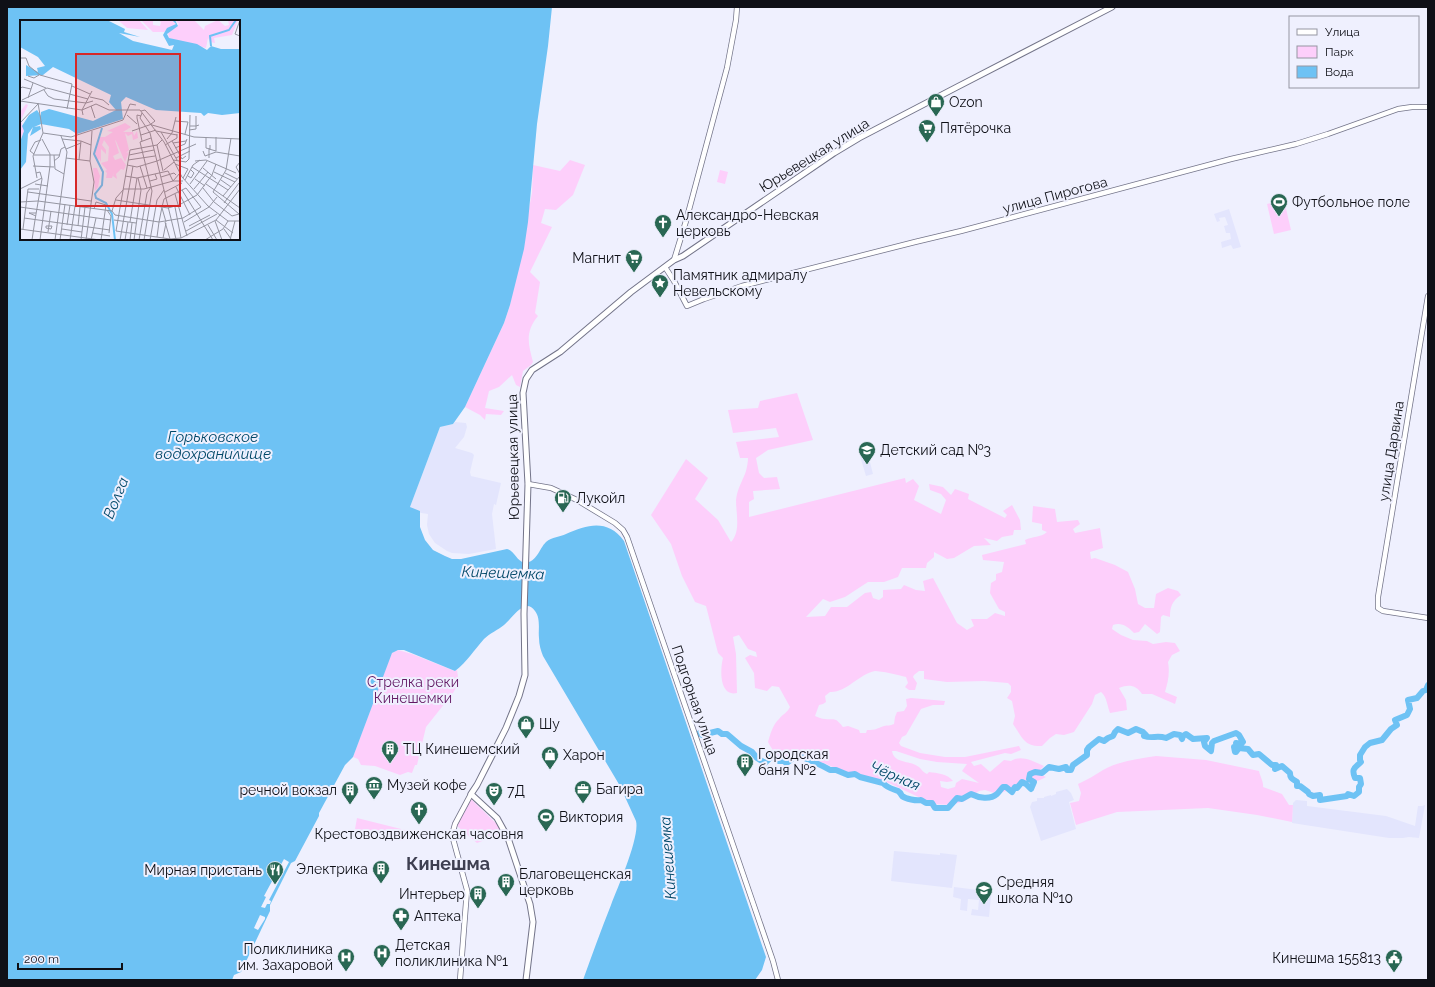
<svg xmlns="http://www.w3.org/2000/svg" width="1435" height="987" viewBox="0 0 1435 987" font-family="Raleway,sans-serif">
	<rect width="100%" height="100%" fill="#eff0fe"/>
	<path fill="#e3e5fd" d="M1229,209L1241,247L1233,249L1231,245L1222,248L1221,242L1231,239L1230,233H1226L1224,226L1228,225L1225,217L1219,218L1220,221L1217,222L1214,214Z
		M455,422L466,423L467,427L464,437L455,448L472,453L474,455L470,472L471,476L501,483L496,505L494,504L492,514L496,549L469,554L452,553L447,551L435,543L429,534L427,525L428,514L421,513L410,507L440,427L453,424Z
		M868,454L873,474L866,476L860,456Z
		M1067,789L1071,793L1074,800L1069,802L1076,829L1041,841L1030,807L1032,802L1037,801V798H1044V797L1051,795V796L1056,794V792Z
		M1296,800L1307,801V806L1386,816L1415,826L1418,806H1422L1425,805L1419,838L1409,837L1403,838H1389L1292,823L1293,803Z
		M894,851L940,855V853L957,855L952,888L891,881Z
		M954,887L978,890V894L991,896L989,917L971,915L972,909L978,910L979,900L968,899L967,911L960,910L961,899L953,897Z"/>
	<path fill="#fdcffb" fill-rule="evenodd" d="M570,160L585,165L573,195L556,210L545,209L541,223L552,227L530,272L540,282L535,313L538,316C525,332 528,343 533,362L531,365L523,371L520,387L516,385L512,375L499,387L489,391L485,408L504,411L501,415L486,414L485,420L480,415L465,407L504,323L510,305L532,193L533,165L560,171Z
		M720,170L728,172L725,184L717,182Z
		M1284,200L1291,230L1274,234L1267,204Z
		M797,393L813,440L768,450L756,458L759,473L764,478L777,477L780,489L753,491L754,499L749,502V517L905,478L906,483L913,479L919,486L914,500L941,514L946,500L941,494L930,490L929,484L943,487L951,495L955,489L969,494L968,499L1005,518L1007,515L1003,511L1012,505L1020,520L1021,530H1014L1013,535L1002,537L997,541L984,538L991,545L974,546L954,558L947,559L934,552V557L927,563L926,568H902L898,577L884,582H868L845,597L830,602L823,599L806,617L825,616L831,607H847L865,593L871,592L873,598L879,600L883,597V590L901,589L904,585L916,590L925,591L923,581L933,578L957,623L967,630L974,626L971,619H987L995,613L1005,616V612L999,609L990,593L991,583L996,580V574L1002,572L1004,562L983,560L982,555L1026,544L1025,540C1033,536 1040,538 1047,532L1042,530V524L1032,522L1033,506L1055,509L1057,522L1078,520L1080,524L1073,529L1075,533L1100,528L1103,548L1090,552L1091,559L1095,558L1115,565L1128,572L1135,589L1138,604L1145,608H1154L1156,594L1168,588L1178,591L1181,595C1172,601 1170,607 1170,617L1163,615L1161,617L1160,632L1157,634L1145,624L1139,632L1134,633C1128,627 1122,622 1113,625L1112,629L1121,635L1133,640L1147,641L1153,644L1166,642L1175,643L1180,651L1172,655L1168,662C1170,673 1168,682 1165,692L1177,697L1175,704L1152,694H1142C1136,685 1129,684 1119,688L1126,700L1127,710L1110,713C1107,705 1107,697 1101,692L1095,695L1092,704L1074,732L1064,735L1056,734L1050,738L1042,746C1024,747 1022,737 1013,724L1015,716L1012,701L1007,698L1011,692V686L1008,683L984,681L947,682L924,679V671H919L914,675L913,677L917,683L915,690H909L905,687L908,683L906,677C899,675 881,671 875,671C859,674 846,693 830,692L825,696L826,702L823,704L819,705L815,716C818,717 822,719 825,719C836,720 835,717 843,727L848,726L859,730L860,733H866L867,730C877,730 875,729 884,726C888,725 890,726 894,724L895,717L897,712L904,711L907,706L906,699L911,698L945,701L944,705H933L921,709L906,735L902,737L899,743L901,746L920,753L945,757H965L1019,746L1021,750L1011,754L1005,753L971,762L974,766L981,764L990,772L1004,760L1011,761C1022,754 1034,762 1044,766L1037,773L1046,777L1040,780L997,794L985,790L979,791L965,801L951,805L933,804L889,783L837,769L826,764L802,757C786,765 775,756 768,742C770,735 773,724 779,719C783,714 787,713 790,707L779,687L772,686L767,691L755,688L754,673L745,658L750,655L757,657L756,652L748,649L739,635L733,637L736,654L737,693C719,697 720,669 723,658L718,653L706,606L695,602L682,576L671,544L651,515L686,459L708,478L695,499L718,520L731,542C741,531 736,514 736,500C737,489 743,480 746,471C747,467 748,462 748,458H740L736,442L779,437L776,428L733,433L728,410L758,408L760,401ZM892,751H896L920,759L937,762L967,764L962,771L979,783L962,779L956,783L955,787L948,789L941,787L940,781L947,782L953,781C948,774 937,773 929,772L927,774C923,772 922,770 919,767C910,760 894,764 892,751Z
		M398,650L412,654L455,671L457,670L459,683L453,693L426,727L417,765H415L412,773L408,772L400,775L375,766L361,765L358,759L353,757L390,657L392,653Z
		M1156,756L1206,760L1259,771C1260,776 1264,783 1263,787L1282,794L1289,805H1293L1292,822L1257,815L1208,808L1117,812L1076,825L1070,803L1079,801L1081,793L1078,784C1087,780 1095,775 1103,770C1119,761 1138,759 1156,756Z
		M471,799L505,832L477,843L457,826Z
		M357,818L405,830L403,841L355,829Z"/>
	<path fill="#6ec2f4" fill-rule="evenodd" d="M7,7H552L548,46L537,124L528,222L524,249L510,305L504,323L465,407L453,424L440,427L410,507L420,511V527L425,540L433,550L445,556L452,559H461L507,549C515,551 516,561 525,563C537,562 539,549 546,542C552,537 560,537 566,534C588,524 608,519 624,541L766,957L762,970L755,980H583C592,955 601,930 611,905C618,887 640,837 636,821L620,786L543,656C541,651 539,645 539,638C538,630 541,619 535,611C525,596 512,619 504,625C498,630 490,633 484,639C474,650 467,662 455,671L404,650H398L392,653L353,757L345,765L319,813V816L295,861L291,863L270,905V911L241,972L234,975L232,980H7ZM21,21H239V239H21Z"/>
	<path fill="#eff0fe" d="M284,859L289,862L269,900L271,901L270,904H267L265,908L261,907L266,897L264,896Z
		M260,915L265,917V919L258,930L254,928Z"/>
	<g fill="none" stroke-linecap="round" stroke-linejoin="round">
		<path stroke="#6ec2f4" stroke-width="6" d="M698,734L700,733L702,735L718,731L722,734H727L741,746L752,752L757,758L765,763L772,756L779,761H784L786,763C790,762 792,757 797,756C802,756 825,767 830,770H836L848,775L855,774L860,777L883,783C887,788 893,789 898,791C900,792 901,794 902,796C906,799 916,801 921,800L926,803H932L935,808H948L957,798L962,799L971,794C979,798 990,800 997,794C999,792 1001,789 1003,787H1006L1012,792L1015,787L1017,788L1022,782L1026,784L1031,789L1034,782L1029,779L1030,774L1035,772L1042,773L1049,767L1059,769L1066,767L1067,770H1071L1073,765L1087,755V750L1089,747L1099,739L1104,741L1108,738L1113,736L1115,732L1118,729L1128,733L1136,729L1143,732L1146,735L1144,736C1152,739 1157,735 1166,738L1174,734L1180,735L1182,739L1183,736L1186,734L1193,739L1207,738L1204,742L1205,746L1211,751L1212,743L1214,741L1236,733L1239,735L1243,742L1241,744L1236,743L1237,747H1234L1235,752H1236L1239,748L1248,749L1253,755L1259,754L1272,765H1276L1275,769L1282,766L1290,773C1290,779 1293,779 1297,782V786H1300L1308,792L1309,794L1313,796L1320,795V800L1347,796L1348,794L1354,796L1359,792V787L1361,784L1360,778H1355C1351,768 1355,768 1361,762L1360,760V755L1365,747L1370,743L1382,740L1391,729L1397,725L1395,720L1407,715L1410,709L1408,700L1417,698L1423,691L1426,690L1428,685"/>
		<defs>
			<path id="tertiary" d="M674,260L686,221L727,68L736,20L737,7
				M665,267L674,281L687,306L704,299L742,286L915,242L961,231L1231,159L1296,144L1328,134L1398,109L1412,107H1428
				M1428,296L1378,597V608L1383,611L1428,618
				M528,484L551,488L577,500L615,523L623,530L627,537L773,961L778,980
				M460,980L467,890L452,835L455,824L471,794"/>
			<path id="secondary" d="M526,980L533,922L530,904L508,838L497,818L471,794L477,785L506,728L519,696L525,675L524,614L528,484L523,393L526,379L532,370L560,352L631,292L674,260L683,256L834,153L859,138L957,87L1112,7"/>
		</defs>
		<use href="#tertiary" stroke="#737489" stroke-width="6"/>
		<use href="#secondary" stroke="#737489" stroke-width="7"/>
		<use href="#tertiary" stroke="#fff" stroke-width="4.5"/>
		<use href="#secondary" stroke="#fff" stroke-width="5"/>
	</g>
	<defs>
		<symbol id="shop-pin" viewBox="-11 -11 22 30"><path d="M0 17L-7.5 6A9.5 9.5 0 1 1 7.5 6Z" fill="#296753" stroke="#eff0fe"/><path d="M-5-2.5h2.3a2.7 3.5 0 0 1 5.4 0H5L5.5 6h-11ZM-1.5-2.5h3a1.5 2.3 0 0 0-3 0Z" fill="#fff"/></symbol>
		<symbol id="supermarket-pin" viewBox="-11 -11 22 30"><path d="M0 17L-7.5 6A9.5 9.5 0 1 1 7.5 6Z" fill="#296753" stroke="#eff0fe"/><path d="M-6-5.5h2.5l.6 2H6L4.5 2H-2.5L-4.4-4H-6ZM-1.5 3.2a1.3 1.3 0 1 0 .1 0ZM3 3.2a1.3 1.3 0 1 0 .1 0Z" fill="#fff"/></symbol>
		<symbol id="stadium-pin" viewBox="-11 -11 22 30"><path d="M0 17L-7.5 6A9.5 9.5 0 1 1 7.5 6Z" fill="#296753" stroke="#eff0fe"/><path d="M0-5a6.5 5 0 1 0 0 10a6.5 5 0 1 0 0-10ZM-3.5-1.8h7v3.6h-7Z" fill="#fff"/></symbol>
		<symbol id="church-pin" viewBox="-11 -11 22 30"><path d="M0 17L-7.5 6A9.5 9.5 0 1 1 7.5 6Z" fill="#296753" stroke="#eff0fe"/><path d="M-1.2-6h2.4v3.5h3.3v2.4h-3.3V6h-2.4V-.1h-3.3v-2.4h3.3Z" fill="#fff"/></symbol>
		<symbol id="sight-pin" viewBox="-11 -11 22 30"><path d="M0 17L-7.5 6A9.5 9.5 0 1 1 7.5 6Z" fill="#296753" stroke="#eff0fe"/><path d="M0-6L1.8-2.2L6-1.7L2.9 1.2L3.7 5.4L0 3.3L-3.7 5.4L-2.9 1.2L-6-1.7L-1.8-2.2Z" fill="#fff"/></symbol>
		<symbol id="school-pin" viewBox="-11 -11 22 30"><path d="M0 17L-7.5 6A9.5 9.5 0 1 1 7.5 6Z" fill="#296753" stroke="#eff0fe"/><path d="M0-5L7-2L0 1L-7-2ZM-4 1L0 2.5L4 1V4Q0 6-4 4Z" fill="#fff"/></symbol>
		<symbol id="fuel-pin" viewBox="-11 -11 22 30"><path d="M0 17L-7.5 6A9.5 9.5 0 1 1 7.5 6Z" fill="#296753" stroke="#eff0fe"/><path d="M-5.5-6h7V0h2V4h1.3V-2.5L3-4.5l.8-.8L6-3V5H2.5V1h-1V6h-7ZM-4.2-4.7v3.2H.2V-4.7Z" fill="#fff"/></symbol>
		<symbol id="building-pin" viewBox="-11 -11 22 30"><path d="M0 17L-7.5 6A9.5 9.5 0 1 1 7.5 6Z" fill="#296753" stroke="#eff0fe"/><path d="M-4-6H4V6H1V3H-1V6H-4ZM-2.5-4.3h1.7v1.8h-1.7ZM.8-4.3h1.7v1.8H.8ZM-2.5-1h1.7V.8h-1.7ZM.8-1h1.7V.8H.8Z" fill="#fff"/></symbol>
		<symbol id="museum-pin" viewBox="-11 -11 22 30"><path d="M0 17L-7.5 6A9.5 9.5 0 1 1 7.5 6Z" fill="#296753" stroke="#eff0fe"/><path d="M0-6L6-3V-2H-6V-3ZM-5-1h2V3h-2ZM-1-1h2V3h-2ZM3-1h2V3H3ZM-6 4H6V6H-6Z" fill="#fff"/></symbol>
		<symbol id="office-pin" viewBox="-11 -11 22 30"><path d="M0 17L-7.5 6A9.5 9.5 0 1 1 7.5 6Z" fill="#296753" stroke="#eff0fe"/><path d="M-6-3h4V-5.5h4V-3h4V5H-6ZM-1-4.5V-3h2v-1.5ZM-6 0V1H6V0Z" fill="#fff"/></symbol>
		<symbol id="theatre-pin" viewBox="-11 -11 22 30"><path d="M0 17L-7.5 6A9.5 9.5 0 1 1 7.5 6Z" fill="#296753" stroke="#eff0fe"/><path d="M-5-5.5Q0-4 5-5.5V0Q5 5 0 6Q-5 5-5 0ZM-3.3-2.5H-1v1.5H-3.3ZM1-2.5H3.3v1.5H1ZM-2.8 1Q0 5.5 2.8 1Z" fill="#fff"/></symbol>
		<symbol id="restaurant-pin" viewBox="-11 -11 22 30"><path d="M0 17L-7.5 6A9.5 9.5 0 1 1 7.5 6Z" fill="#296753" stroke="#eff0fe"/><path d="M-5-6h1v4h1v-4h1v4h1v-4h1v5L-1.5 .5V6h-2V.5L-5-1ZM5-6V6H3V1.5H1.5Q1.5-4 5-6Z" fill="#fff"/></symbol>
		<symbol id="pharmacy-pin" viewBox="-11 -11 22 30"><path d="M0 17L-7.5 6A9.5 9.5 0 1 1 7.5 6Z" fill="#296753" stroke="#eff0fe"/><path d="M-2-6h4v4h4v4h-4v4h-4v-4h-4v-4h4Z" fill="#fff"/></symbol>
		<symbol id="hospital-pin" viewBox="-11 -11 22 30"><path d="M0 17L-7.5 6A9.5 9.5 0 1 1 7.5 6Z" fill="#296753" stroke="#eff0fe"/><path d="M-5-5h3v3.5h4V-5h3V5h-3V1.5h-4V5h-3Z" fill="#fff"/></symbol>
		<symbol id="civic-pin" viewBox="-11 -11 22 30"><path d="M0 17L-7.5 6A9.5 9.5 0 1 1 7.5 6Z" fill="#296753" stroke="#eff0fe"/><path d="M-.6-6.5H3V-4.5H.6V-3L4-1V1h2V6H-6V1h2V-1L-.6-3ZM-1.2 2.5V6h2.4V2.5Z" fill="#fff"/></symbol>
	</defs>
	<g fill-rule="evenodd">
		<use href="#shop-pin" x="926" y="92" width="20" height="27"/>
		<use href="#supermarket-pin" x="917" y="118" width="20" height="27"/>
		<use href="#stadium-pin" x="1269" y="192" width="20" height="27"/>
		<use href="#church-pin" x="653" y="213" width="20" height="27"/>
		<use href="#supermarket-pin" x="624" y="248" width="20" height="27"/>
		<use href="#sight-pin" x="650" y="273" width="20" height="27"/>
		<use href="#school-pin" x="857" y="440" width="20" height="27"/>
		<use href="#fuel-pin" x="553" y="488" width="20" height="27"/>
		<use href="#shop-pin" x="516" y="714" width="20" height="27"/>
		<use href="#building-pin" x="380" y="739" width="20" height="27"/>
		<use href="#shop-pin" x="540" y="745" width="20" height="27"/>
		<use href="#building-pin" x="735" y="752" width="20" height="27"/>
		<use href="#museum-pin" x="364" y="775" width="20" height="27"/>
		<use href="#office-pin" x="573" y="779" width="20" height="27"/>
		<use href="#building-pin" x="340" y="780" width="20" height="27"/>
		<use href="#theatre-pin" x="484" y="781" width="20" height="27"/>
		<use href="#church-pin" x="409" y="800" width="20" height="27"/>
		<use href="#stadium-pin" x="536" y="807" width="20" height="27"/>
		<use href="#building-pin" x="371" y="859" width="20" height="27"/>
		<use href="#restaurant-pin" x="265" y="860" width="20" height="27"/>
		<use href="#building-pin" x="496" y="872" width="20" height="27"/>
		<use href="#school-pin" x="974" y="880" width="20" height="27"/>
		<use href="#building-pin" x="468" y="884" width="20" height="27"/>
		<use href="#pharmacy-pin" x="391" y="906" width="20" height="27"/>
		<use href="#hospital-pin" x="372" y="943" width="20" height="27"/>
		<use href="#hospital-pin" x="336" y="947" width="20" height="27"/>
		<use href="#civic-pin" x="1384" y="948" width="20" height="27"/>
	</g>
	<g text-anchor="middle" stroke-width="4" stroke-linejoin="round" paint-order="stroke">
		<g font-size="14" fill="#0f1017" stroke="#eff0fe" text-anchor="start">
			<text x="949" y="107">Ozon</text>
			<text x="940" y="133">Пятёрочка</text>
			<text x="1292" y="207">Футбольное поле</text>
			<text x="676" y="220">Александро-Невская<tspan x="676" dy="16">церковь</tspan></text>
			<text x="621" y="263" text-anchor="end">Магнит</text>
			<text x="673" y="280">Памятник адмиралу<tspan x="673" dy="16">Невельскому</tspan></text>
			<text x="880" y="455">Детский сад №3</text>
			<text x="576" y="503">Лукойл</text>
			<text x="539" y="729">Шу</text>
			<text x="403" y="754">ТЦ Кинешемский</text>
			<text x="758" y="759">Городская<tspan x="758" dy="16">баня №2</tspan></text>
			<text x="563" y="760">Харон</text>
			<text x="387" y="790">Музей кофе</text>
			<text x="596" y="794">Багира</text>
			<text x="337" y="795" text-anchor="end">речной вокзал</text>
			<text x="507" y="796">7Д</text>
			<text x="559" y="822">Виктория</text>
			<text x="419" y="839" text-anchor="middle">Крестовоздвиженская часовня</text>
			<text x="368" y="874" text-anchor="end">Электрика</text>
			<text x="262" y="875" text-anchor="end">Мирная пристань</text>
			<text x="519" y="879">Благовещенская<tspan x="519" dy="16">церковь</tspan></text>
			<text x="997" y="887">Средняя<tspan x="997" dy="16">школа №10</tspan></text>
			<text x="465" y="899" text-anchor="end">Интерьер</text>
			<text x="414" y="921">Аптека</text>
			<text x="395" y="950">Детская<tspan x="395" dy="16">поликлиника №1</tspan></text>
			<text x="333" y="954" text-anchor="end">Поликлиника<tspan x="333" dy="16">им. Захаровой</tspan></text>
			<text x="1381" y="963" text-anchor="end">Кинешма 155813</text>
		</g>
		<g font-size="14" fill="#0f1017" stroke="#eff0fe">
			<text transform="translate(814 155) rotate(-32)" y="5">Юрьевецкая улица</text>
			<text transform="translate(1055 195) rotate(-15)" y="5">улица Пирогова</text>
			<text transform="translate(1391 451) rotate(-81)" y="5">улица Дарвина</text>
			<text transform="translate(513 457) rotate(-91)" y="5">Юрьевецкая улица</text>
			<text transform="translate(695 700) rotate(71)" y="5">Подгорная улица</text>
		</g>
		<g font-size="14" fill="#631964" stroke="#eff0fe">
			<text x="413" y="687">Стрелка реки<tspan x="413" dy="16">Кинешемки</tspan></text>
		</g>
		<g font-size="15" font-style="italic" fill="#004768" stroke="#eff0fe">
			<text x="213" y="442">Горьковское<tspan x="213" dy="17">водохранилище</tspan></text>
			<text transform="translate(116 498) rotate(-68)" y="5">Волга</text>
			<text transform="translate(503 573) rotate(2)" y="5">Кинешемка</text>
			<text transform="translate(895 776) rotate(23)" y="5">Чёрная</text>
			<text transform="translate(668 858) rotate(-94)" y="5">Кинешемка</text>
		</g>
		<g font-size="18" font-weight="bold" fill="#3e3f51" stroke="#eff0fe">
			<text x="448" y="870">Кинешма</text>
		</g>
	</g>
	<g transform="translate(20 20)">
		<rect width="220" height="220" fill="#eff0fe"/>
		<path d="M98,0H119L128,10L107,8ZM121,0H133V5L140,6L141,2L138,0H152L156,4L144,12H133ZM155,0H174L184,10L185,6L198,0L205,6L209,5L208,0H218L212,15L194,18L195,23L190,22L188,18L186,28L149,18L148,13L159,4ZM6,84L8,85L1,100L4,111L0,122V92ZM105,103L111,107L103,112H113L114,116L117,111L118,118L113,120L112,114L108,116L105,113L109,130L106,133L109,132L105,142L96,121L95,120L99,133L93,136L95,140L101,138L106,145L104,150L101,149L96,154L97,159L93,156L94,152L92,158H86L87,153L85,151L87,150L81,143L88,141L89,127L84,120L82,125L86,130V134L81,129V142L79,138L78,145L75,133L80,117H85L93,112L87,111ZM73,148H77L80,156L78,167L75,171Z" fill="#fdcffb"/>
		<path d="M0,0H87L105,9L104,12L120,17L99,13L113,21L152,30L154,25L149,26L143,15L147,8L156,4L152,0H155L158,6L147,14L149,18L177,24L187,30L191,26L201,29H220V93L202,95L188,93L184,96L181,93L136,90L106,77L101,82L103,99L57,114L49,109L21,104L14,107L20,106L21,109L10,116L13,107L8,114L6,142L0,150V122L4,111L2,106L9,95L17,90L21,96V92L29,89L73,101L96,90L89,82L91,75L33,47L23,55L6,56V45L18,52L17,48L25,46L18,37L0,27Z" fill="#6ec2f4"/>
		<path fill="none" stroke="#6ec2f4" stroke-width="2" d="M191,26L190,16L209,10L216,0M82,108L74,134L83,152L82,165L75,174L76,178L86,183L92,194L95,220"/>
		<path fill="none" stroke="#9596a2" stroke-width="1" d="M220,0L215,14L220,16M0,38H6L9,46L20,55L52,64L47,89M8,56L14,58L19,55M4,59L26,68M52,66L70,74M0,69L2,67L11,69M24,70L28,76L34,79L66,83L73,81M70,77L83,80L89,85M8,78L13,63M2,80L27,68L68,79M0,81L62,90L76,84L89,90H120L144,122L162,157L188,186L208,201H220M18,83L23,113L51,117L103,100L110,84L116,85M71,86L75,98M121,91L125,90L135,101L131,104M122,93L120,98L130,113L156,219M63,95L62,90L72,71M107,95L117,104M121,96L117,95V98L122,121M176,96V106L179,105M155,101L168,102L165,114M0,103L18,84M132,105L174,117L220,119M169,110L176,109V106H170M112,111L132,104M136,111L157,115M141,112L157,140M121,115L136,110M186,117V128L190,129V125M196,117V131M211,118L206,150L193,172L219,194M42,119L61,121L71,125M147,119L152,113L156,97M142,120L137,125L143,151M152,121L162,139L166,136M153,123L166,121M137,125L110,130L96,211L150,219L161,218L196,200L220,169M145,125L157,118V114M155,128L165,124L167,119M46,129L61,123M183,131L185,136L196,132L220,136M14,134L10,131L15,122L21,120M14,135H40M34,135L35,149L44,154M109,135L134,130M46,138L70,141M156,138L170,131M189,138V129L196,131M59,140L61,121M108,140L135,136M153,140L166,142L169,139L170,95M34,141L39,137L41,129L45,127M175,141L186,140L216,153M220,142L216,147L220,154M155,144L168,149L163,158M107,145L117,147L137,141L176,124M13,146L34,147M120,146L127,168M172,147L208,170M183,148L196,159M144,150L154,142M194,152L215,162M205,153L217,159M105,156L117,158L148,151L153,161H163M168,156L171,158L174,153L171,150M141,157L154,153L156,155M17,158L13,136L23,113M175,159L185,166M165,160L173,145L180,140M201,160L211,167M130,161L137,159L135,154M15,164L28,166M170,164L187,141M186,164L220,188M156,167L170,195M183,168L194,182L212,196L219,194M0,169L22,158M103,169H124L153,161L160,153M174,169L188,152M162,170L193,220M8,172L71,181M145,172L162,163M155,174L167,216M203,176L220,156M96,180L148,188L159,185L177,175L192,155L196,144M0,182L18,181L92,191M204,183L219,163M0,187L91,200M155,187L161,218M142,188L146,202M74,189L76,182L86,185L81,220M87,190L91,196L89,213M92,191L95,195L139,202L163,198L181,187L166,168L144,179L142,187L139,202L137,217M92,191L96,178L103,170M16,193H9L16,196M4,198L90,210M15,200L22,159L20,152L16,153M94,200L116,203M196,200L213,213M195,201L202,220M110,202L117,158M145,202L150,219M164,202L189,187L197,177M47,205L50,185M188,205L197,220M26,206H32L31,209L26,208ZM58,206L60,187M169,206L190,195M0,209L80,220M3,209L8,169H19M42,209L62,212M204,209L211,219M166,211L197,194M28,212L31,191M72,213L90,216M143,218L146,203M12,220L15,200M20,220L30,146V134L22,119M35,220L47,132L41,116M40,220L45,184M50,220L55,186M61,220L65,187M66,220L74,162L70,141L72,111M71,220L76,198M100,220L113,146M105,220L108,202M110,220L112,203M114,220L121,170L118,158M119,220L127,173L131,167M124,220L132,171L120,122L131,118M130,220L137,180L144,170M185,220L203,209L208,201M210,220L215,201"/>
		<path fill="#d62828" fill-opacity="0.15" stroke="#d62828" stroke-width="2" d="M56,34H160V186H56Z"/>
		<rect width="220" height="220" fill="none" stroke="#0f1017" stroke-width="2"/>
	</g>
	<rect width="1435" height="987" fill="none" stroke="#0f1017" stroke-width="16"/>
	<rect x="1289" y="16" width="130" height="72" fill="#eff0fe" stroke="#9596a2"/>
	<rect x="1297" y="29" width="20" height="6" fill="#ffffff" stroke="#9596a2"/>
	<text x="1325" y="36" font-size="12" fill="#0f1017">Улица</text>
	<rect x="1297" y="46" width="20" height="12" fill="#fdcffb" stroke="#9596a2"/>
	<text x="1325" y="56" font-size="12" fill="#0f1017">Парк</text>
	<rect x="1297" y="66" width="20" height="12" fill="#6ec2f4" stroke="#9596a2"/>
	<text x="1325" y="76" font-size="12" fill="#0f1017">Вода</text>
	<path d="M18 963v6h104v-6" fill="none" stroke="#0f1017" stroke-width="2"/>
	<text x="24" y="963" font-size="12" fill="#0f1017" stroke="#eff0fe" stroke-width="3" paint-order="stroke">200 m</text>
</svg>
